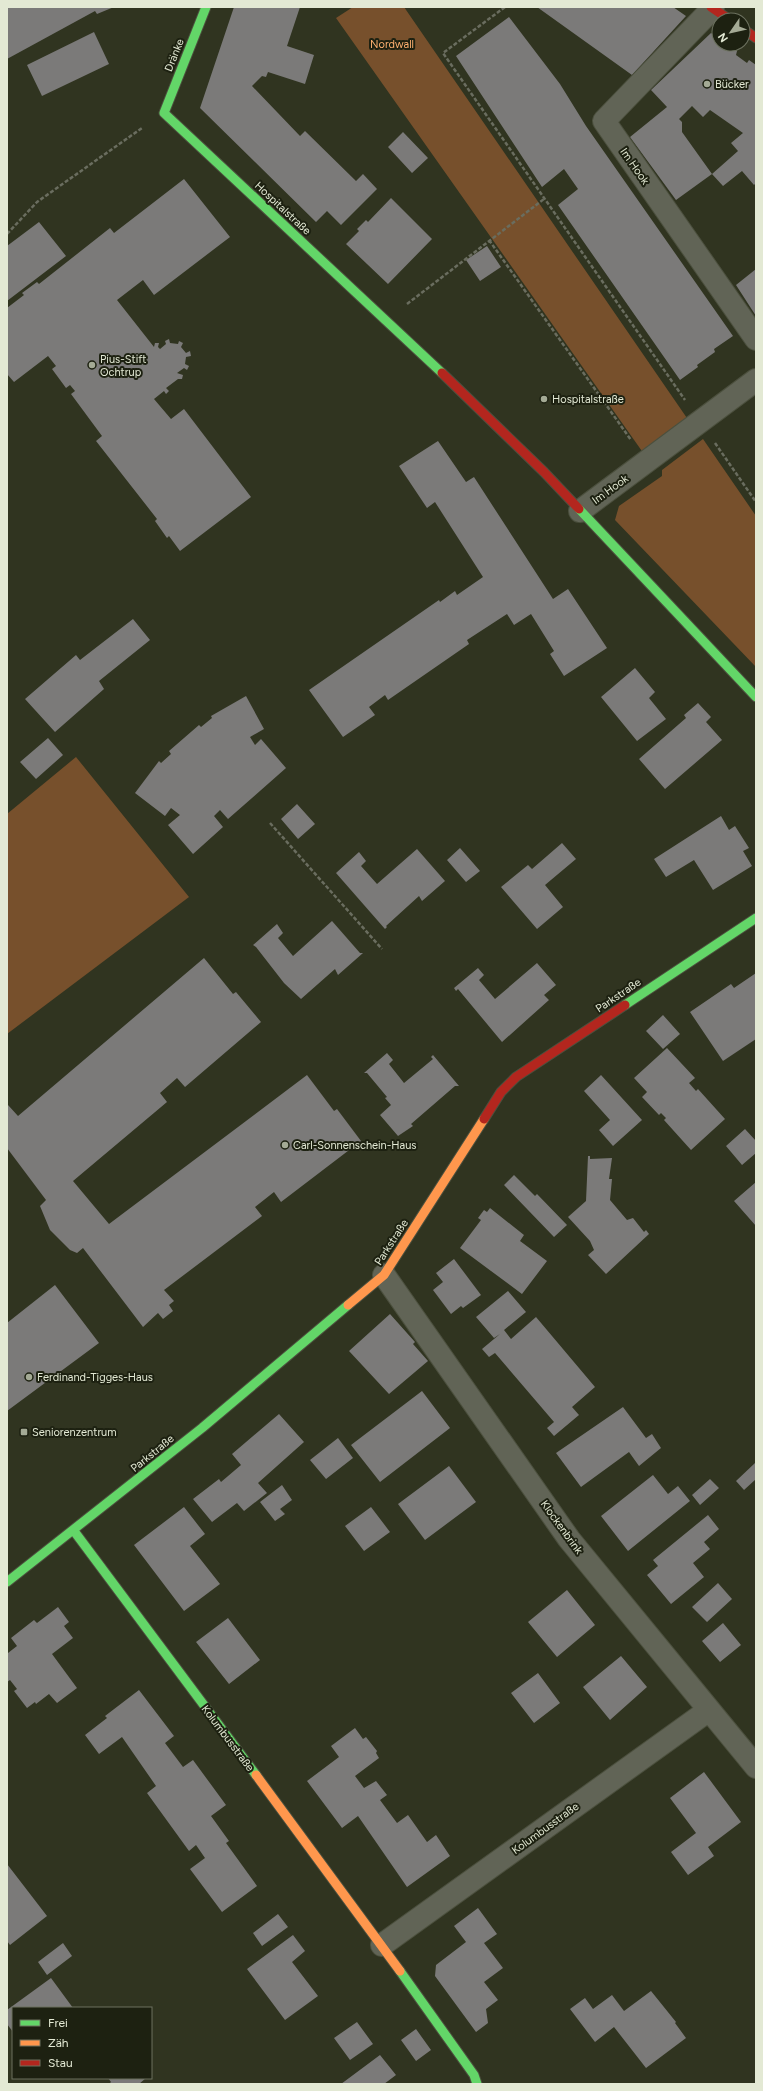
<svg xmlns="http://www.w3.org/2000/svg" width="763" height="2091" viewBox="0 0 763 2091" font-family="Figtree,sans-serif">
	<rect width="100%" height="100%" fill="#303420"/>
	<path fill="#77502c" d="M353,7H404L689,421L644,454L336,18Z
		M703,439L756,516V667L615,520L619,506L662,476V470Z
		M76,757L189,897L7,1034V814Z"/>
	<path fill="#7b7a79" d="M7,7H114L97,14L95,11L7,59Z
		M234,7H300L287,46L314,55L305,84L268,72L266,77L262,76L252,86L300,136L305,131L356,181L363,174L377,189L341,225L327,211L316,222L200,108Z
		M537,7H673L686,16L632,75Z
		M509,17L560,84L586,126L733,336L714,349L715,352L697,365L698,367L680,380L558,205L578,189L564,169L542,187L456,56Z
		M94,32L109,64L42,96L27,65Z
		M711,33L719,38V44H728L737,51L736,55L747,63L749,60L756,65V183L754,185L742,171L723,186L712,174L738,151L731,143L743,133L710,110L703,117L692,106L679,119L682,122V132L712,174L676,200L630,137L667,107L651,90Z
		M403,132L428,158L412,173L388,147Z
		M184,179L230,237L154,295L143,280L117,300L154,347L155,343H159L158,347L160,349L166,344L165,341L169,339L170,343L178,344L179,341L183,343L181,347L186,353L190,351L191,356L186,357L185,364L189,366L187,370L184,368L177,373L183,375L182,379H178L166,388L169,391L166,394L164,391L154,399L171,419L184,409L251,497L180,551L169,536L167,538L155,521L157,519L96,441L102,436L71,394L75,391L70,385L66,388L52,369L56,366L48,356L14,382L7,374V308L24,295L22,293L37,282L39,284L110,228L114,233Z
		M391,198L432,239L388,284L346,244L359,231L357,229L366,220L368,222Z
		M39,222L66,256L7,301V246Z
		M487,246L501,267L480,281L466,260Z
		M756,269V316L736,285Z
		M438,441L466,482L474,477L553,599L568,589L607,648L564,676L550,654L554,651L531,614L514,625L507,614L467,640L469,644L388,700L385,695L369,707L375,715L343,737L309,690L439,600L440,602L455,591L457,595L483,577L435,502L427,508L399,466Z
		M133,619L150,640L99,681L104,689L55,732L25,699L76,655L80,660Z
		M635,668L655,692L649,698L666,719L637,741L601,697Z
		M246,696L264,729L250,737L255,745L261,739L286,768L228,819L220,810L214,816L223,827L193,854L168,825L180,815L171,808L165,816L135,793L159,761L161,763L171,754L169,751L199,725L201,727L212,718L211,716Z
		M698,703L711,717L706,722L722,740L665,789L639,759L686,718L684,715Z
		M48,738L63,755L36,779L20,762Z
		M297,804L315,824L298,839L281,819Z
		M721,816L729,830L735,826L749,848L743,851L752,866L713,890L694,860L666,877L654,859Z
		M562,843L576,859L545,885L563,907L537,929L501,887L528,865L532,869Z
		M460,848L480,871L466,882L447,860Z
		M417,849L445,881L422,901L419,896L386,926L387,927L385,929L336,873L359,852L366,861L361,866L377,884Z
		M332,921L360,953H363L338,975L335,969L301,999L284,983L256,947L253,945L277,924L283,933L278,938L293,956Z
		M204,958L233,994L236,992L261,1022L185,1087L177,1078L160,1093L167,1102L73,1181L109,1224L307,1075L334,1111L337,1109L361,1141L281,1202L274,1192L255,1207L262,1216L164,1290L174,1301L169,1305L173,1311L163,1319L158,1313L143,1327L83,1248L77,1253L70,1250L50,1230L40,1206L46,1200L7,1148V1106L8,1105L18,1116Z
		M537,963L556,985L544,995L549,1000L502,1042L458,989L456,991L454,988L478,968L484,975L479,980L495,999Z
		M756,973V1039L723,1061L690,1012L731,984L734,988Z
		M663,1015L680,1034L663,1049L646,1031Z
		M667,1048L695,1078L689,1083L696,1091L698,1089L725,1119L691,1150L664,1120L666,1118L661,1113L659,1115L642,1097L647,1092L634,1078Z
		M387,1053L393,1060L389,1064L404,1083L433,1059L431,1057L433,1055L459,1086H455L411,1124L413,1126L398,1136L380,1115L391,1105L385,1098L387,1097L367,1073H364Z
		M601,1075L642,1120L613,1146L599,1130L610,1120L584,1091Z
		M745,1129L756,1141V1153L742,1165L726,1146Z
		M588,1156H590V1159L612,1158L609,1179H612L610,1200L627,1220L633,1218L644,1232L646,1230L649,1234L606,1274L588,1255L594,1250L590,1241L568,1217L586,1201Z
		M514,1175L535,1196L537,1194L567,1225L554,1237L504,1185Z
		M756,1182V1226L734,1201Z
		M490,1208L524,1235L520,1241L547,1261L522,1294L460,1248L481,1220L478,1218L484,1210L487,1212Z
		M454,1259L481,1295L463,1308L461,1306L451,1314L433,1290L443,1282L436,1273Z
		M55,1285L99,1343L7,1411V1323Z
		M508,1291L526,1312L504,1330L511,1339L536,1317L595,1387L572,1407L579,1415L554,1436L547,1428L554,1422L495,1353L489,1357L482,1349L500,1334L494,1338L476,1317Z
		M390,1314L415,1342L413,1344L428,1361L389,1394L349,1351Z
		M422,1391L450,1428L380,1482L351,1445Z
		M623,1407L646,1438L652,1434L661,1448L639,1466L629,1452L581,1487L556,1453Z
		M279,1414L304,1442L258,1483L267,1493L244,1511L237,1503L212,1522L193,1499L219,1479L221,1482L241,1465L232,1454Z
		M338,1438L353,1458L326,1479L310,1460Z
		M755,1463L756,1479L744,1490L736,1481Z
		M449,1466L476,1502L425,1540L398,1504Z
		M653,1475L668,1494L678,1486L690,1501L628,1551L601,1516Z
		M710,1479L719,1488L700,1505L692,1495Z
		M282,1485L292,1500L280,1509L285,1514L275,1521L260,1502Z
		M184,1507L205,1534L190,1546L220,1584L184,1611L134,1545Z
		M371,1507L390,1532L364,1551L345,1526Z
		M708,1515L719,1529L704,1542L710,1549L693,1563L704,1577L671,1604L647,1575L658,1566L653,1560Z
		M718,1583L732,1599L707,1622L692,1607Z
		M567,1590L595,1625L557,1657L528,1622Z
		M58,1607L69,1622L64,1626L73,1638L52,1654L77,1688L57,1703L49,1694L36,1704L35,1702L27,1708L14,1691L17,1689L10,1680L7,1682V1651L8,1653L17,1646L11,1638L34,1620L37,1623Z
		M228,1618L260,1660L229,1684L196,1642Z
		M723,1623L741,1645L720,1662L702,1641Z
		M621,1656L647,1687L610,1720L583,1687Z
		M538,1673L560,1703L534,1723L511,1693Z
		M139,1690L174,1736L165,1743L183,1767L193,1760L226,1805L211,1816L229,1841L226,1843L257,1886L222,1912L190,1869L205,1858L196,1845L189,1851L147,1793L156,1786L122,1737L99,1754L85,1735L107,1718L105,1716Z
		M355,1728L363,1739L366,1737L377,1751L376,1753L379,1758L355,1776L364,1788L376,1781L387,1795L380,1800L397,1823L408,1815L427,1842L436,1835L450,1856L407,1887L358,1816L342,1828L307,1781L339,1757L331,1746Z
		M704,1772L741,1822L708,1847L714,1856L688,1875L671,1852L696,1833L670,1798Z
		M7,1864L47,1916L10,1945L7,1941Z
		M478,1908L497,1934L484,1943L503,1968L484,1982L498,2000L486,2009L488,2023L476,2032L435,1976L436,1965L466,1942L454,1926Z
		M278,1914L288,1927L262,1946L253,1933Z
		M293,1935L305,1951L292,1962L318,1996L285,2020L247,1969Z
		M63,1943L72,1956L47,1975L38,1962Z
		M51,1978L73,2008H13V2032L7,2024V2010Z
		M651,1991L676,2022L675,2023L686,2038L646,2068L614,2027L595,2042L570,2009L585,1998L593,2009L612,1995L624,2011Z
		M357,2022L373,2044L350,2060L334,2038Z
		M416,2029L431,2050L416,2061L401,2040Z
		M380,2055L396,2075L384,2084H341Z
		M108,2078H146L139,2084H109L111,2082Z"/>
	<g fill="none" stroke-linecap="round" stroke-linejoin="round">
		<defs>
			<path id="street" d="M713,8L604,121L756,339
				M580,511L756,380
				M384,1275L569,1539L756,1767
				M382,1945L709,1710"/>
			<path id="fast" d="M206,7L164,113L442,373
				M579,509L756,697
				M625,1005L756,918
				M74,1531L256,1775
				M7,1582L202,1428L348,1305
				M400,1971L474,2075L477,2084"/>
			<path id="slow" d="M348,1305L384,1275L484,1119
				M256,1775L400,1971"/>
			<path id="jam" d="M711,7L730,20
				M743,29L756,38
				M442,373L544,472L579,509
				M484,1119L501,1092L516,1077L625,1005"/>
		</defs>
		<use href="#street" stroke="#4c503e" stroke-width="24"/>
		<use href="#fast" stroke="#4c503e" stroke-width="11"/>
		<use href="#slow" stroke="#4c503e" stroke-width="11"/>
		<use href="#jam" stroke="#4c503e" stroke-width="11"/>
		<path stroke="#6a6d5f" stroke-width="2.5" stroke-dasharray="4 2" stroke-linecap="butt" d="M505,7L443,53L685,400
			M7,234L37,202L142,128
			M489,240L631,440
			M407,304L544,199
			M715,443L756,502
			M270,823L382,949"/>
		<use href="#street" stroke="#616456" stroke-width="22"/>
		<use href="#fast" stroke="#63d668" stroke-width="9"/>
		<use href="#slow" stroke="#ff974d" stroke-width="9"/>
		<use href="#jam" stroke="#b3261e" stroke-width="9"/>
	</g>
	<g fill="#a4aa95" stroke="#1d2111" stroke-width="1.5">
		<circle cx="707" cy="84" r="4"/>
		<circle cx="92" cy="365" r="4"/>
		<circle cx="544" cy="399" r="4"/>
		<circle cx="285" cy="1145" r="4"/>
		<circle cx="29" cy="1377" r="4"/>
		<rect x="20" y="1428" width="8" height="8" rx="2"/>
	</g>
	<g text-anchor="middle" stroke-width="4" stroke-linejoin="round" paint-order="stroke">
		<g font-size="11" fill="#feb070" stroke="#1d2111">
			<text x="392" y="48">Nordwall</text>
		</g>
		<g font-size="11" fill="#e3e9d4" stroke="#1d2111">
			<text transform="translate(174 55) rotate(-68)" y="4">Dränke</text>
			<text transform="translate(635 166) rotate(55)" y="4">Im Hook</text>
			<text transform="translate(283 208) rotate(43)" y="4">Hospitalstraße</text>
			<text transform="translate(610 489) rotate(-36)" y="4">Im Hook</text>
			<text transform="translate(618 995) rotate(-34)" y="4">Parkstraße</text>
			<text transform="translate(391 1242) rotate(-57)" y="4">Parkstraße</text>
			<text transform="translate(152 1453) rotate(-39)" y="4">Parkstraße</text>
			<text transform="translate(562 1527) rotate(54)" y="4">Klockenbrink</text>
			<text transform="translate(228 1738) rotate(53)" y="4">Kolumbusstraße</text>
			<text transform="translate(545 1828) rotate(-36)" y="4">Kolumbusstraße</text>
		</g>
		<g font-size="11" fill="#e3e9d4" stroke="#1d2111" text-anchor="start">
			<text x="715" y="88">Bücker</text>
			<text x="100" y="363">Pius-Stift<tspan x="100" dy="13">Ochtrup</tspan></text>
			<text x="552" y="403">Hospitalstraße</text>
			<text x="293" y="1149">Carl-Sonnenschein-Haus</text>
			<text x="37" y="1381">Ferdinand-Tigges-Haus</text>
			<text x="32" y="1436">Seniorenzentrum</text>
		</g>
	</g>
	<rect width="763" height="2091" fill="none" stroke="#e3e9d4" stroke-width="16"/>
	<rect x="12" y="2007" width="140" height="72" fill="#1d2111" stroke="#6c715f"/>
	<rect x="20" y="2020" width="20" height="6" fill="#63d668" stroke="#6c715f"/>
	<text x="48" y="2027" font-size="12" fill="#e3e9d4">Frei</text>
	<rect x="20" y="2040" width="20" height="6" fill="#ff974d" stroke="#6c715f"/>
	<text x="48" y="2047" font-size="12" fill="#e3e9d4">Zäh</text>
	<rect x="20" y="2060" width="20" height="6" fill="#b3261e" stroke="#6c715f"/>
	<text x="48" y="2067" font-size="12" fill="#e3e9d4">Stau</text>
	<g transform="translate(731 32) rotate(236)"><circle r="19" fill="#1d2111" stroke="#6c715f"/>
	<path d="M0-3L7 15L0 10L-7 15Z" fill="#a4aa95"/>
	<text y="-6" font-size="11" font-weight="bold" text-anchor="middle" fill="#e3e9d4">N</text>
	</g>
</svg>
